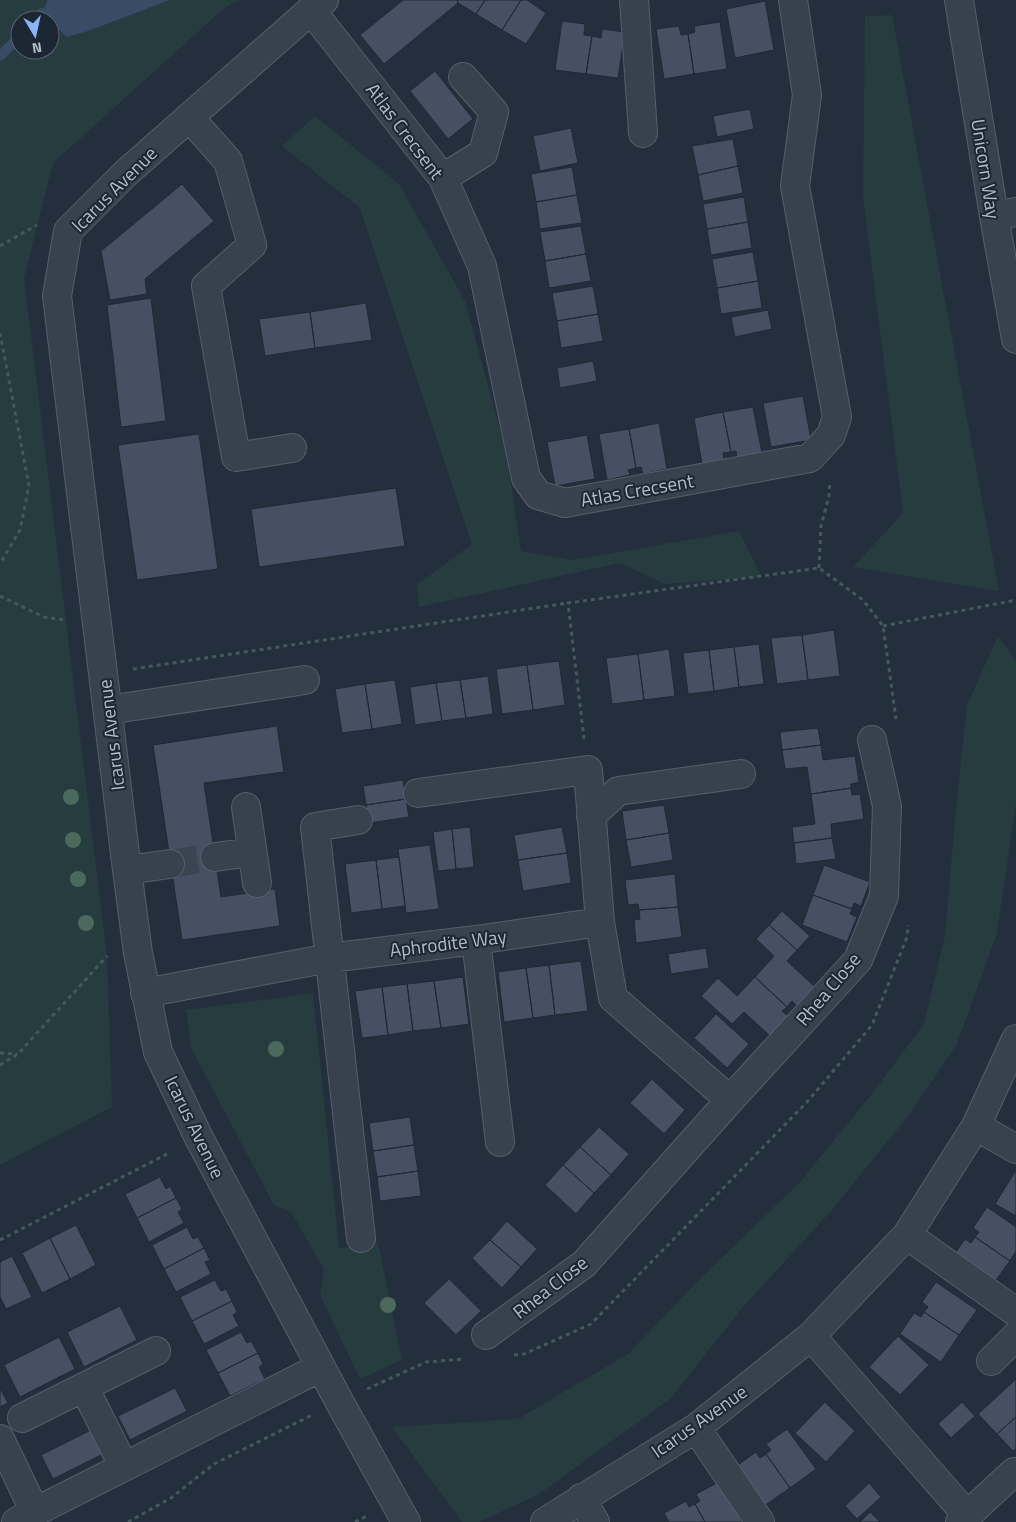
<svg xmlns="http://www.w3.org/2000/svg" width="1016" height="1522" viewBox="0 0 1016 1522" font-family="'Titillium Web',sans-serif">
	<rect width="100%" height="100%" fill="#242f3e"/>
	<path fill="#263c3f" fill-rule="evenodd" d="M0,0H238L222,10L53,163L24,278L107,956L112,1107L0,1165ZM20,20H50V50H20Z
		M892,15L999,591L853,567L903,513L863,196L865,16Z
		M315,116L399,184L465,301L506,452L521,551L572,560L739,531L762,577L665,584L620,563L419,607L417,585L472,544L360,208L282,146Z
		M998,636L1016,661V803L997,933L957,1044L909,1115L831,1211L743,1307L671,1398L539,1494L479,1522H462L392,1427L518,1419L628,1354L698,1281L800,1182L871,1095L924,1024L945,936L956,808L967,705Z
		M313,993L339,1248L378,1243L402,1360L360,1379L320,1295L324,1269L291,1212L274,1205L191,1048L186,1010Z"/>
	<path fill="#394c67" d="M48,0H170L88,31L67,37L42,13Z"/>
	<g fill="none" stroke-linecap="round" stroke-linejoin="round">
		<path stroke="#394c67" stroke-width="10" d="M35,20L42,13
			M0,56L20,36"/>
	</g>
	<path fill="#455162" stroke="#1f2835" d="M403,0H457L458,3L384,64L360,35Z
		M457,0H485L476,14L458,3Z
		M485,0H521L502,30L476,14Z
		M521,0H527L546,13L526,44L502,30Z
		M765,1L774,50L735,58L726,9Z
		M562,21L585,24L584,35L592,36L586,74L555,70Z
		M720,22L727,69L694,74L688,34L695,32L694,26Z
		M679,26L681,35L688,34L694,74L664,79L656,29Z
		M602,29L625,32L618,78L586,74L592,36L601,38Z
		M435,71L473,119L448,139L410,91Z
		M750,109L754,129L717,137L713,116Z
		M571,128L578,163L540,171L533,136Z
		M733,139L738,166L698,175L692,146Z
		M738,166L743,193L703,201L698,175Z
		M572,167L577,195L536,202L531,174Z
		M182,184L214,221L145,279L147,294L110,300L101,251Z
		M577,195L582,223L540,229L536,202Z
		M744,197L748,222L707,229L703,204Z
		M748,222L752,248L711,255L707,229Z
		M581,226L586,254L545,261L540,232Z
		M753,252L758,281L717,288L712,259Z
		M586,254L591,281L549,288L545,261Z
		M758,281L762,308L721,314L717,288Z
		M593,286L598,314L557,321L552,293Z
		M151,298L166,421L121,427L107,305Z
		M366,303L372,340L315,348L310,312Z
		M768,310L772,329L735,337L731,317Z
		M310,312L315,348L265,356L259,319Z
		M598,314L603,341L561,348L557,321Z
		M593,361L597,381L560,388L557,368Z
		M803,396L811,440L771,447L763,403Z
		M753,407L762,453L737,458L736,451L731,452L723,412Z
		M723,412L731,452L723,453L724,459L702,464L694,418Z
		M659,423L667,469L643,474L641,467L636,468L629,429Z
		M629,429L636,468L628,470L630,475L607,480L599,434Z
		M199,434L218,569L137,580L118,445Z
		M587,435L595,479L555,486L547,442Z
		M396,488L405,546L259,567L251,509Z
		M834,630L840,676L808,680L802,635Z
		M802,635L808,680L777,684L771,638Z
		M759,644L764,684L739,687L734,647Z
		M734,647L739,687L714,691L709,650Z
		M669,649L675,696L644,700L638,654Z
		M709,650L714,691L688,694L683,653Z
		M638,654L644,700L612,704L606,658Z
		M559,661L565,705L533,710L527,665Z
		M527,665L533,710L502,714L496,669Z
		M488,676L493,714L466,718L460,680Z
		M395,680L402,724L372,729L365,684Z
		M460,680L466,718L442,721L436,683Z
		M436,683L442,721L415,725L410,687Z
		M365,684L372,729L342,733L335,689Z
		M277,726L284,772L204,783L221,897L275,889L280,926L182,940L153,745Z
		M818,728L821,745L782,750L780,732Z
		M821,745L823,760L855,756L859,782L851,784V788L811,794L807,767L785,769L782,750Z
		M403,780L406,799L366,805L363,786Z
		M851,788L852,795L860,794L864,819L831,824L832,838L794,843L792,827L815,824L811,794Z
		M406,799L409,817L369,823L366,805Z
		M664,805L669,833L626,840L622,811Z
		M470,827L474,867L456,869L452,829Z
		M562,827L567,853L518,860L514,835Z
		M452,829L456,869L438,871L433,832Z
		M669,833L673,860L631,867L626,840Z
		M832,838L836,859L796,864L794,843Z
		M430,845L439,909L406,913L398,849Z
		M567,853L571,883L523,891L518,860Z
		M399,857L405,906L382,909L376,860Z
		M376,860L382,909L351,913L345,864Z
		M824,865L870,882L861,906L854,903L852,909L813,895Z
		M675,874L678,907L639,910L638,904L628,905L625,880Z
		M813,895L852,909L850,914L857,917L847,942L802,925Z
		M678,907L682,937L636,943L634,920L640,919L639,910Z
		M782,911L810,936L797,950L769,925Z
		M769,925L797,950L787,961L815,987L797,1006L792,1001L787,1007L755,977L774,956L756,939Z
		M706,948L709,968L671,974L668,954Z
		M581,961L588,1011L555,1015L549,965Z
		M549,965L555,1015L533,1018L526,968Z
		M526,968L533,1018L504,1022L498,972Z
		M463,977L469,1024L441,1028L434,981Z
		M755,977L787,1007L782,1011L788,1016L770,1036L744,1012L732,1024L701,996L718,978L737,996Z
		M434,981L441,1028L413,1031L407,984Z
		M407,984L413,1031L388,1035L382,987Z
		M382,987L388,1035L362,1038L355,991Z
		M716,1014L749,1044L727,1068L694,1038Z
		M652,1079L685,1110L664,1134L630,1103Z
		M410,1117L414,1145L373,1151L369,1123Z
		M599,1127L629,1154L611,1175L580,1147Z
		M414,1145L418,1171L377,1177L373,1151Z
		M580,1147L611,1175L594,1193L563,1165Z
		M563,1165L594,1193L576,1214L545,1185Z
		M1016,1170V1216L995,1204Z
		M418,1171L421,1196L380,1201L377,1177Z
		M160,1177L166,1189L170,1186L176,1198L137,1218L125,1194Z
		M176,1198L182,1209L178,1212L184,1223L149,1242L137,1218Z
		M987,1207L1016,1227V1251L1010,1261L975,1237L979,1232L973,1228Z
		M507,1221L537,1249L521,1267L490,1240Z
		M76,1225L96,1265L70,1279L50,1238Z
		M187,1227L193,1239L198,1237L204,1248L164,1269L152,1245Z
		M975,1237L1010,1261L991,1287L951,1259L965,1239L971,1243Z
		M50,1238L70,1279L42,1293L22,1253Z
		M490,1240L521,1267L502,1288L472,1258Z
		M204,1248L210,1260L205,1262L211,1274L176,1292L164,1269Z
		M12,1256L32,1297L6,1309L0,1297V1262Z
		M449,1279L481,1311L456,1335L424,1303Z
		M215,1280L221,1291L226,1289L232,1301L192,1321L180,1297Z
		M936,1282L977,1310L959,1335L924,1312L928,1307L922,1302Z
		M232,1301L237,1312L233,1315L239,1326L204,1344L192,1321Z
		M120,1306L137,1340L84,1367L67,1332Z
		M924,1312L959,1335L941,1362L900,1334L914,1313L921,1317Z
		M241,1332L247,1343L251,1341L258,1353L218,1373L206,1350Z
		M898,1336L929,1365L900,1395L869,1367Z
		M59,1337L75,1369L20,1397L4,1365Z
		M258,1353L263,1364L259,1367L265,1379L230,1396L218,1373Z
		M1016,1379V1417L997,1434L978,1414Z
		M0,1388L8,1403L0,1407Z
		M175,1388L187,1411L130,1440L118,1416Z
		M825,1402L855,1431L826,1462L795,1433Z
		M962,1402L975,1416L951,1438L938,1424Z
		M1016,1417V1449L1013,1451L997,1434Z
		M95,1428L107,1452L53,1479L41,1455Z
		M787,1429L816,1469L790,1488L766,1454L771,1450L766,1444Z
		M756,1452L760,1458L766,1454L790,1488L764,1506L735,1467Z
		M719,1482L742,1522H705L695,1504L700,1501L696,1494Z
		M869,1483L881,1497L857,1519L845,1506Z
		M686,1501L689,1507L695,1504L705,1522H669L664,1513Z
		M870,1512L880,1522H860Z"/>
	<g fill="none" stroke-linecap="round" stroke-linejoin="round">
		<path stroke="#3a4453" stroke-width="28" stroke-dasharray="28 14" stroke-linecap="butt" d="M170,864L215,857"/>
		<defs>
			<path id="minor" d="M324,0L311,10L126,173L68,231L57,296L127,870L138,953L158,1052L199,1138L339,1401L406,1522
				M634,0L643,133
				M959,0L994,216L1016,339
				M311,10L443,178L482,266L526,478L538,495L565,503L810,458L831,435L837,417L795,186L807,95L793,0
				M189,117L228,161L252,245L206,286L236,457L292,448
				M443,178L483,153L494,112L463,77
				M994,216L1016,212
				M108,710L305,680
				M246,807L257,883
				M591,816L618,791L741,774
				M358,820L315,827L361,1238
				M215,857L252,852
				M127,870L170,864
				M600,922L613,998L730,1100
				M476,940L500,1142
				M145,993L329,958L476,940L600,922L588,770L418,793
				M976,1126L1016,1149
				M907,1235L1016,1312
				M486,1335L584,1264L730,1100L858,960L884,896L887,806L872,740
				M811,1336L967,1515
				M991,1361L1016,1336
				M84,1387L124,1467
				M22,1418L156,1351
				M696,1428L760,1522
				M0,1439L35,1512L16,1522
				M581,1498L595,1522
				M35,1512L321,1367
				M545,1522L696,1428L811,1336L907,1235L976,1126L1016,1039
				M960,1522L1014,1472"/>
		</defs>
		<use href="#minor" stroke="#565f6c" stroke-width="30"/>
		<path stroke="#44595c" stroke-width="3" stroke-dasharray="4 4" stroke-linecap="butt" d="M0,246L37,225
			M0,333L29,486L20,530L0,564
			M819,568L821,526L829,496L830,481
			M0,596L44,617L64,620
			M883,626L1016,600
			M133,669L568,603
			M584,739L568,603L819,568L863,600L883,626L896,719
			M0,1053L17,1054
			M0,1065L18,1054L107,956
			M0,1240L171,1152
			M514,1355L524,1354L591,1324L807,1102L872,1025L907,937L908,925
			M367,1389L426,1362L465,1359
			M128,1522L171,1498L214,1464L312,1415
			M355,1522L367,1516"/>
		<use href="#minor" stroke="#38414e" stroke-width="28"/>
	</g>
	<g fill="#4b6a5d">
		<circle cx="71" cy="797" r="8"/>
		<circle cx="73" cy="840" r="8"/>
		<circle cx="78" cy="879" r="8"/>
		<circle cx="86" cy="923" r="8"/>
		<circle cx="276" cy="1049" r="8"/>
		<circle cx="388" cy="1305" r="8"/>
	</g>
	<g text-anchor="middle" stroke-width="4" stroke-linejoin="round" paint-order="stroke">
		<g font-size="19" fill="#b4bcc9" stroke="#1d2633">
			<text transform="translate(405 131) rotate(53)" y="7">Atlas Crecsent</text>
			<text transform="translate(986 169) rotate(81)" y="7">Unicorn Way</text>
			<text transform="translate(114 189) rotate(-45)" y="7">Icarus Avenue</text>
			<text transform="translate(637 490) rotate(-10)" y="7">Atlas Crecsent</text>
			<text transform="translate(111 735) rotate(-97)" y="7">Icarus Avenue</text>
			<text transform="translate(448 943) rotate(-7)" y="7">Aphrodite Way</text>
			<text transform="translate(828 989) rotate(-50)" y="7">Rhea Close</text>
			<text transform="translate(195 1127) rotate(64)" y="7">Icarus Avenue</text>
			<text transform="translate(550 1287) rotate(-38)" y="7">Rhea Close</text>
			<text transform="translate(699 1421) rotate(-35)" y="7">Icarus Avenue</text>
		</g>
	</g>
	<g transform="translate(35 35) rotate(171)"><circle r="24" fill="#1d2633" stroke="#59626f"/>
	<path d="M0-4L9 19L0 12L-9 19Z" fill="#8ab4f8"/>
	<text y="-8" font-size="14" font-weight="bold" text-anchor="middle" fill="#b4bcc9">N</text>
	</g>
</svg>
